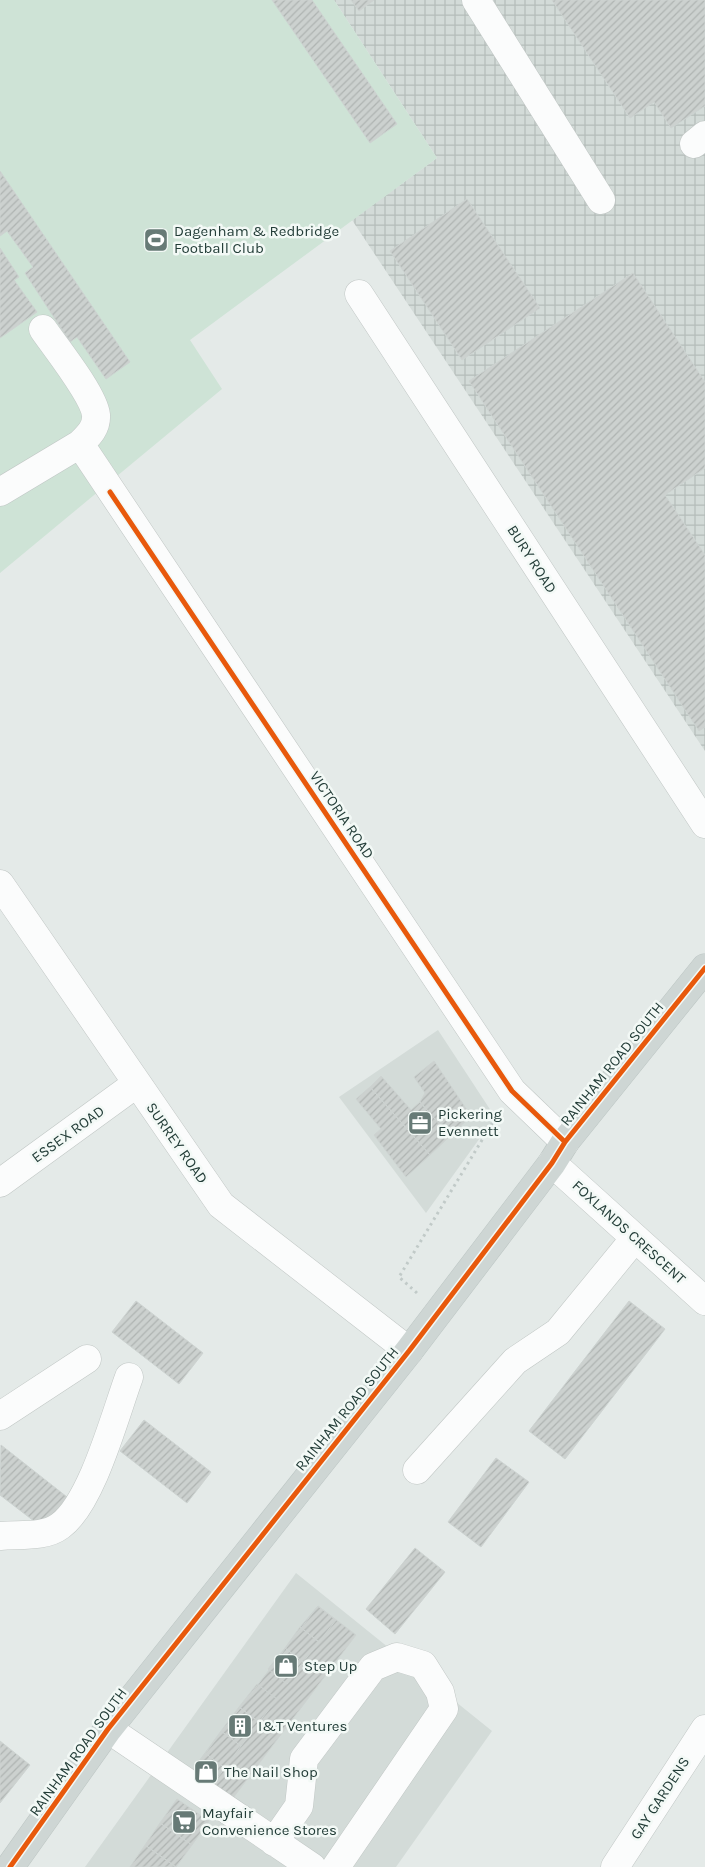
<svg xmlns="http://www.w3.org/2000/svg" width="705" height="1867" viewBox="0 0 705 1867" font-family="Karla,sans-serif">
	<defs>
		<pattern id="industrial-grid" width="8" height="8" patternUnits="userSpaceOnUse" patternTransform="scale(1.25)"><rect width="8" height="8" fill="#d3dbd8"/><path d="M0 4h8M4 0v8" fill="none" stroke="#b5bdba"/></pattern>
		<pattern id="building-hatch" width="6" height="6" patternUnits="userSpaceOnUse" patternTransform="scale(1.25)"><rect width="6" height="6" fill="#ccd1cf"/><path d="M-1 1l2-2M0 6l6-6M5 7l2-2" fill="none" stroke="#afb4b2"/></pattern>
	</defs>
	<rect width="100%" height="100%" fill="#e4eae8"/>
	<path fill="#d3dbd8" d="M438,1030L495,1117L426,1213L339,1097Z
		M296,1573L492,1731L396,1867H85Z"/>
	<path fill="url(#industrial-grid)" d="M334,0H705V751L352,220L437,158Z"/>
	<path fill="#cee3d6" d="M0,0H334L437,158L190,340L222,389L0,573Z"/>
	<path fill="url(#building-hatch)" stroke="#cdd3d1" d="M272,0H312L397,124L370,143Z
		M351,0H374L359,11Z
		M552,0H705V106L671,128L654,102L630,118Z
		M0,171L130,362L106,379L77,337L70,342L25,273L33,267L7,231L0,236Z
		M467,199L540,308L462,360L390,251Z
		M0,248L19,277L14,280L37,312L0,338Z
		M633,273L705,382V468L665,495L705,555V727L699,731L469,381Z
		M434,1061L471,1116L450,1136L420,1102L425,1093L414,1077Z
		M381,1076L411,1110L420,1102L450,1136L430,1155L370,1087Z
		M370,1087L430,1155L406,1177L374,1135L381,1129L356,1099Z
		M136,1301L203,1353L179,1384L112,1332Z
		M629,1301L665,1329L565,1459L529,1431Z
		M144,1420L211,1472L187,1503L120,1451Z
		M1,1445L67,1497L43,1528L0,1495Z
		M496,1458L529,1482L481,1547L448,1522Z
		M415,1548L445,1572L395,1634L366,1609Z
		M318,1606L336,1620L319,1642L300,1627Z
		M318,1606L356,1635L227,1806L188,1776Z
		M300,1627L319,1642L303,1662L285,1648Z
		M285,1648L303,1662L287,1684L268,1669Z
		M257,1684L277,1699L259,1722L239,1707Z
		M239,1707L259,1722L241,1746L221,1731Z
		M221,1731L241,1746L225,1768L205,1753Z
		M0,1741L30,1765L0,1803Z
		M205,1753L225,1768L207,1791L188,1776Z
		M177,1799L209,1821L192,1845L160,1823Z
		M160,1823L192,1845L176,1867L145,1845Z
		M145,1845L176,1867H130Z"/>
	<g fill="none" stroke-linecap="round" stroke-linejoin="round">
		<defs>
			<path id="minor" d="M476,0L601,200
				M694,144L705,135
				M359,294L705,824
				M43,329C56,348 94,395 96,415C97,428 88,436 80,444
				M0,492L80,444L512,1091L565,1142
				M0,884L221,1205L409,1351
				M552,1163L705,1301
				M0,1183L136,1084
				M0,1416L87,1359
				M417,1470L515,1361L558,1332L635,1238
				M0,1536C19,1534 44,1538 60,1526C92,1503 115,1415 129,1377
				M108,1729L312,1867
				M274,1842L299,1806L304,1759L373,1667L397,1657L423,1665L440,1692L444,1709L336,1867
				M615,1867L705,1729"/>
			<path id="major" d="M10,1867L108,1729L409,1351L552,1163L565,1142L705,968"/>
		</defs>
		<use href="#minor" stroke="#c1c7c5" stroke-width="29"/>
		<use href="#major" stroke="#bdc6c4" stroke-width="29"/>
		<path stroke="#c1cac8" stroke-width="3" stroke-dasharray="2.5 4" stroke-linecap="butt" d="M417,1293L399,1277L496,1117"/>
		<use href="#minor" stroke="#fbfcfc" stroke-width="28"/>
		<use href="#major" stroke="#ced6d4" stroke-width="28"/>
		<defs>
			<path id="cycleway" d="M110,492L512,1091L565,1142
				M10,1867L108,1729L409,1351L552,1163L565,1142L705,968"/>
		</defs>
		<use href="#cycleway" stroke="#f3f9f6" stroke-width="8"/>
		<use href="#cycleway" stroke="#e8590c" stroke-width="5"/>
	</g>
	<defs>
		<symbol id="stadium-square" viewBox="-11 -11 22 22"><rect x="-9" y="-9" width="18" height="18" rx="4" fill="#677a76" stroke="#f3f9f6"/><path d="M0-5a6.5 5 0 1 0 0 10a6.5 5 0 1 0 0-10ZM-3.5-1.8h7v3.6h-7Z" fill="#fff"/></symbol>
		<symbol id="office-square" viewBox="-11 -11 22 22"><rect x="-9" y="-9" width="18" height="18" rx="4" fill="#677a76" stroke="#f3f9f6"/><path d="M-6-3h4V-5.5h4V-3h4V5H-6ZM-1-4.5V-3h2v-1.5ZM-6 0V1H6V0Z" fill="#fff"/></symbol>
		<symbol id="shop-square" viewBox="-11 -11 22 22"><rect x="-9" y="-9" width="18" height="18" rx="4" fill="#677a76" stroke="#f3f9f6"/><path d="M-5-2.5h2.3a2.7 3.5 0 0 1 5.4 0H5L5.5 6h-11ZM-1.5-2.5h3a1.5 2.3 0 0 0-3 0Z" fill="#fff"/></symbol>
		<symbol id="building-square" viewBox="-11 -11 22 22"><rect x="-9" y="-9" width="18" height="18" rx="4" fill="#677a76" stroke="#f3f9f6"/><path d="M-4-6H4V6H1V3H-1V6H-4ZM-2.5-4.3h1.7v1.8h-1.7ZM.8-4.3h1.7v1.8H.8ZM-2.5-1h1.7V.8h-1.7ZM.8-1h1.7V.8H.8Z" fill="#fff"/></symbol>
		<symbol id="supermarket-square" viewBox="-11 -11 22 22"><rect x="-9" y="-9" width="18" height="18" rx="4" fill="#677a76" stroke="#f3f9f6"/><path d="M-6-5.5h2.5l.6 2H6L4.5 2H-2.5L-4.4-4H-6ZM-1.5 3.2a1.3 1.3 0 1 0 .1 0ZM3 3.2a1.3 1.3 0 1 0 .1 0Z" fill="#fff"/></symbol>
	</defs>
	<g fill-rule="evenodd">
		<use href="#stadium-square" x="142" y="226" width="28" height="28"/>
		<use href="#office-square" x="406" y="1109" width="28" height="28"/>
		<use href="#shop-square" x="272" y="1652" width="28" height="28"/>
		<use href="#building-square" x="226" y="1712" width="28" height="28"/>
		<use href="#shop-square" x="192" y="1758" width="28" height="28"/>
		<use href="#supermarket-square" x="170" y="1808" width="28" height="28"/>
	</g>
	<g text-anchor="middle" stroke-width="5" stroke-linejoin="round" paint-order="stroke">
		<g font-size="15" fill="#233d38" stroke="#f3f9f6" text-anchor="start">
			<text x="174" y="236">Dagenham &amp; Redbridge<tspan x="174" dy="17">Football Club</tspan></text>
			<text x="438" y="1119">Pickering<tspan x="438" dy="17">Evennett</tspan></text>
			<text x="304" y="1671">Step Up</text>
			<text x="258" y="1731">I&amp;T Ventures</text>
			<text x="224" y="1777">The Nail Shop</text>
			<text x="202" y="1818">Mayfair<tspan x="202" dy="17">Convenience Stores</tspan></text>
		</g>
		<g font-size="15" fill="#233d38" stroke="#f3f9f6">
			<text transform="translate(532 559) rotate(57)" y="5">BURY ROAD</text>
			<text transform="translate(342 815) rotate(56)" y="5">VICTORIA ROAD</text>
			<text transform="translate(612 1064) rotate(-51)" y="5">RAINHAM ROAD SOUTH</text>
			<text transform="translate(68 1134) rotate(-36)" y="5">ESSEX ROAD</text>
			<text transform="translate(177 1143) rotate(55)" y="5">SURREY ROAD</text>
			<text transform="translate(629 1232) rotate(42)" y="5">FOXLANDS CRESCENT</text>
			<text transform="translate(347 1409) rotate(-51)" y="5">RAINHAM ROAD SOUTH</text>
			<text transform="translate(78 1752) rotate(-54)" y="5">RAINHAM ROAD SOUTH</text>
			<text transform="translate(660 1798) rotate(-57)" y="5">GAY GARDENS</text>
		</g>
	</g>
</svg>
